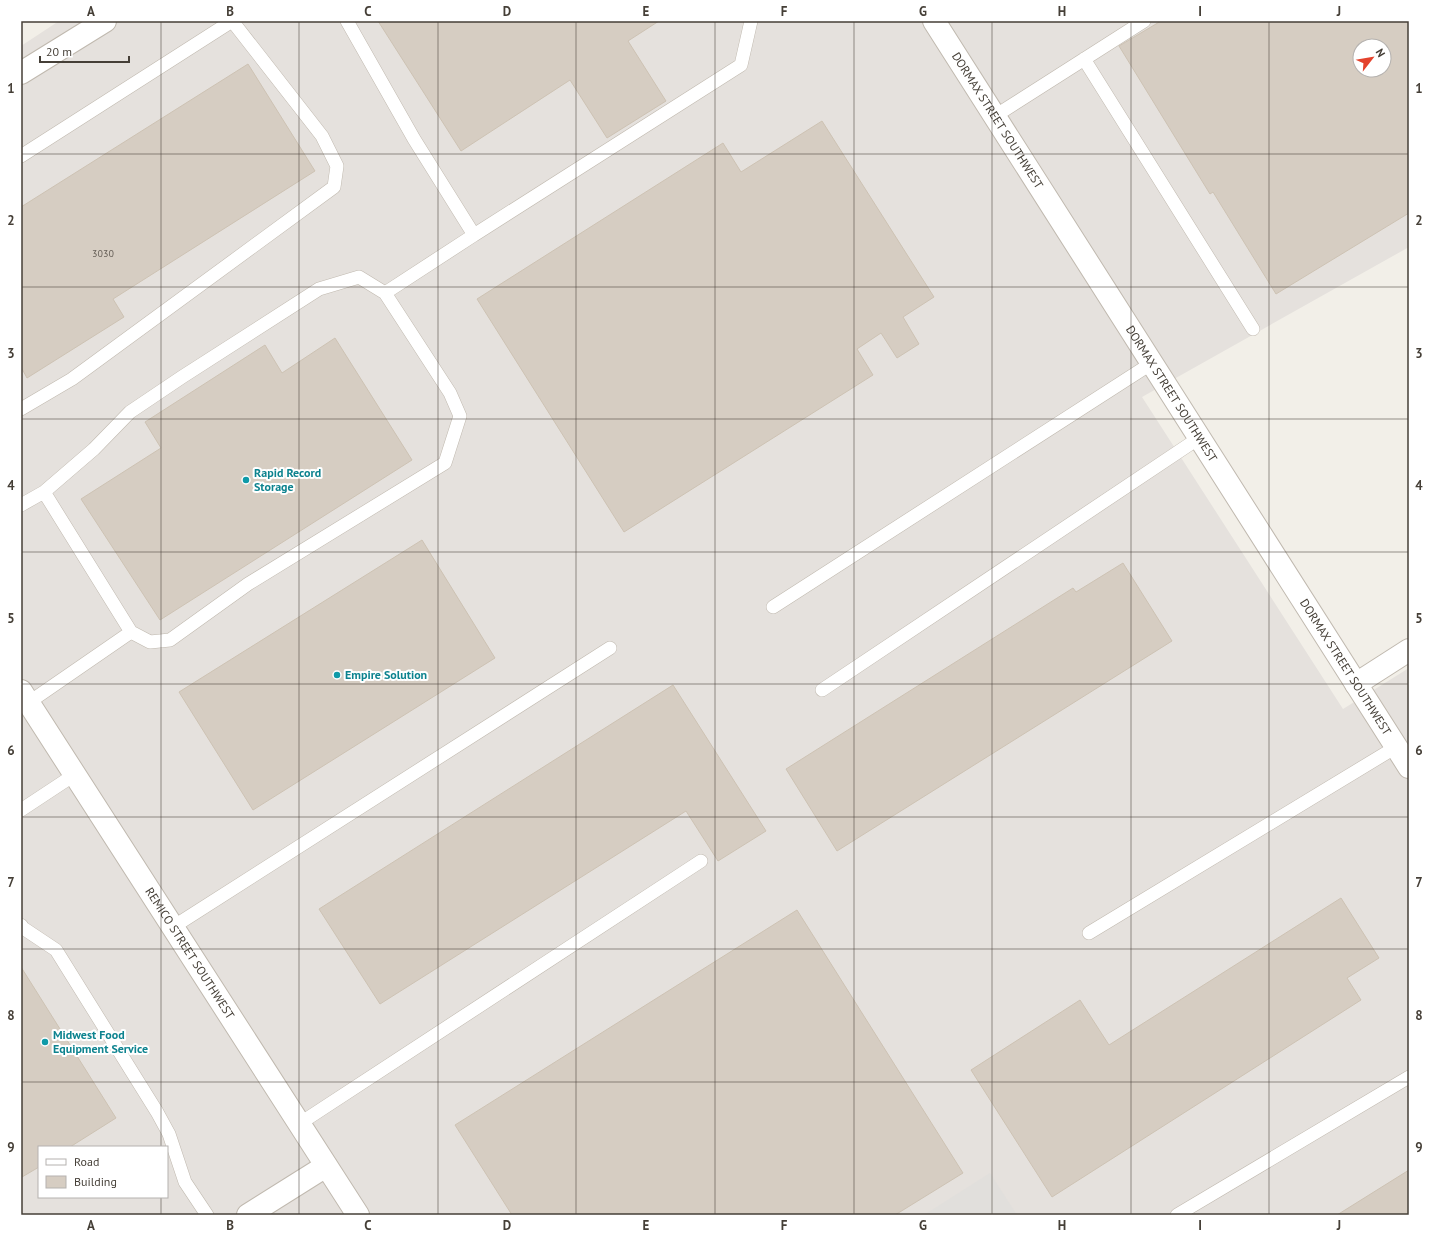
<svg xmlns="http://www.w3.org/2000/svg" width="1430" height="1236" viewBox="0 0 1430 1236" font-family="'PT Sans',sans-serif">
	<rect width="100%" height="100%" fill="#f2efe8"/>
	<path fill="#e5e1dd" fill-rule="evenodd" d="M59,21H1409V247L1142,397L1343,709L1409,668V1215H21V46ZM1360,46H1384V70H1360ZM39,1147H167V1197H39Z"/>
	<path fill="#e1dfdc" d="M990,1173L1017,1215H924Z"/>
	<path fill="#d6cdc2" stroke="#cdc2b3" fill-rule="evenodd" d="M378,21H659L628,41L666,101L607,138L570,80L461,151Z
		M1161,21H1409V213L1276,294L1213,192L1210,194L1119,46ZM1360,46H1384V70H1360Z
		M248,64L315,171L113,299L124,317L27,378L21,367V207Z
		M822,121L934,297L903,317L919,344L897,358L881,333L857,349L873,375L624,532L477,299L723,143L741,172Z
		M335,338L412,460L160,620L81,499L161,448L145,422L265,345L282,373Z
		M422,540L495,658L253,810L179,692Z
		M1123,563L1172,641L837,851L786,769L1073,588L1076,592Z
		M673,685L766,831L718,861L686,811L380,1004L319,909Z
		M1341,898L1379,958L1347,978L1361,1000L1052,1197L971,1070L1080,1000L1109,1045Z
		M797,910L963,1173L895,1215H512L455,1125Z
		M21,967L116,1118L70,1147H39V1167L22,1177Z
		M1409,1170V1215H1337Z"/>
	<g fill="none" stroke-linecap="round" stroke-linejoin="round">
		<defs>
			<path id="lane" d="M347,21L414,139L474,235L741,65L751,21
				M1084,59L1253,329
				M995,116L1144,21
				M21,156L232,21
				M385,293L474,235
				M21,409L72,379L334,187L337,166L322,136L233,22
				M44,492L94,449L130,412L182,377L319,289L359,277L385,293L450,393L460,416L445,463L248,584L170,640L150,642L131,632
				M21,505L44,492L131,632L28,703
				M773,607L1152,363
				M822,690L1199,438
				M21,810L74,775
				M21,925L23,928L56,950L157,1112L169,1134L185,1182L207,1215
				M173,927L610,648
				M1089,933L1396,747
				M299,1124L701,861
				M1177,1215L1409,1077"/>
			<g id="street">
				<path id="s1" d="M934,21L1409,767"/>
				<path d="M21,73L105,21"/>
				<path d="M1356,684L1409,650"/>
				<path id="s2" d="M21,691L358,1215"/>
				<path d="M248,1215L326,1166"/>
			</g>
		</defs>
		<use href="#lane" stroke="#c0b9af" stroke-width="14"/>
		<use href="#street" stroke="#c0b9af" stroke-width="24"/>
		<use href="#lane" stroke="#fff" stroke-width="13"/>
		<use href="#street" stroke="#fff" stroke-width="22"/>
	</g>
	<path fill="none" stroke="#453f37" stroke-width="1" stroke-opacity="0.55" d="M161,21V1147M299,21V1215M438,21V1215M576,21V1215M715,21V1215M854,21V1215M992,21V1215M1131,21V1215M1269,21V1215M21,154H1409M21,287H1409M21,419H1409M21,552H1409M21,684H1409M21,817H1409M21,949H1409M21,1082H1409M161,1197V1215"/>
	<g fill="#0f9aa8" stroke="#fff" stroke-width="1.5">
		<circle cx="246" cy="480" r="4"/>
		<circle cx="337" cy="675" r="4"/>
		<circle cx="45" cy="1042" r="4"/>
	</g>
	<g text-anchor="middle" stroke-width="4" stroke-linejoin="round" paint-order="stroke">
		<g font-size="10" fill="#69625a">
			<text x="103" y="257">3030</text>
		</g>
		<g font-size="12" fill="#453f37" stroke="#fff">
			<text dy="4" stroke="none"><textPath href="#s1" startOffset="118">DORMAX STREET SOUTHWEST</textPath></text>
			<text dy="4" stroke="none"><textPath href="#s1" startOffset="442">DORMAX STREET SOUTHWEST</textPath></text>
			<text dy="4" stroke="none"><textPath href="#s1" startOffset="766">DORMAX STREET SOUTHWEST</textPath></text>
			<text dy="4" stroke="none"><textPath href="#s2" startOffset="312">REMICO STREET SOUTHWEST</textPath></text>
		</g>
		<g font-size="12" font-weight="bold" fill="#0d838f" stroke="#fff" text-anchor="start">
			<text x="254" y="477">Rapid Record<tspan x="254" dy="14">Storage</tspan></text>
			<text x="345" y="679">Empire Solution</text>
			<text x="53" y="1039">Midwest Food<tspan x="53" dy="14">Equipment Service</tspan></text>
		</g>
	</g>
	<rect width="1430" height="1236" fill="none" stroke="#ffffff" stroke-width="44"/>
	<rect x="38" y="1146" width="130" height="52" fill="#ffffff" stroke="#b5b2af"/>
	<rect x="46" y="1159" width="20" height="6" fill="#ffffff" stroke="#b5b2af"/>
	<text x="74" y="1166" font-size="12" fill="#453f37">Road</text>
	<rect x="46" y="1176" width="20" height="12" fill="#d6cdc2" stroke="#b5b2af"/>
	<text x="74" y="1186" font-size="12" fill="#453f37">Building</text>
	<g transform="translate(1372 58) rotate(59)"><circle r="19" fill="#ffffff" stroke="#b5b2af"/>
	<path d="M0-3L7 15L0 10L-7 15Z" fill="#e4432d"/>
	<text y="-6" font-size="11" font-weight="bold" text-anchor="middle" fill="#453f37">N</text>
	</g>
	<path d="M40 56v6h89v-6" fill="none" stroke="#453f37" stroke-width="2"/>
	<text x="46" y="56" font-size="12" fill="#453f37" stroke="#ffffff" stroke-width="3" paint-order="stroke">20 m</text>
	<rect x="22" y="22" width="1386" height="1192" fill="none" stroke="#453f37" stroke-width="1.5"/>
	<g font-size="13" text-anchor="middle" font-weight="bold" fill="#453f37">
		<text x="91" y="16">A</text>
		<text x="230" y="16">B</text>
		<text x="368" y="16">C</text>
		<text x="507" y="16">D</text>
		<text x="646" y="16">E</text>
		<text x="784" y="16">F</text>
		<text x="923" y="16">G</text>
		<text x="1062" y="16">H</text>
		<text x="1200" y="16">I</text>
		<text x="1339" y="16">J</text>
		<text x="11" y="93">1</text>
		<text x="1419" y="93">1</text>
		<text x="11" y="225">2</text>
		<text x="1419" y="225">2</text>
		<text x="11" y="358">3</text>
		<text x="1419" y="358">3</text>
		<text x="11" y="490">4</text>
		<text x="1419" y="490">4</text>
		<text x="11" y="623">5</text>
		<text x="1419" y="623">5</text>
		<text x="11" y="755">6</text>
		<text x="1419" y="755">6</text>
		<text x="11" y="887">7</text>
		<text x="1419" y="887">7</text>
		<text x="11" y="1020">8</text>
		<text x="1419" y="1020">8</text>
		<text x="11" y="1152">9</text>
		<text x="1419" y="1152">9</text>
		<text x="91" y="1230">A</text>
		<text x="230" y="1230">B</text>
		<text x="368" y="1230">C</text>
		<text x="507" y="1230">D</text>
		<text x="646" y="1230">E</text>
		<text x="784" y="1230">F</text>
		<text x="923" y="1230">G</text>
		<text x="1062" y="1230">H</text>
		<text x="1200" y="1230">I</text>
		<text x="1339" y="1230">J</text>
	</g>
</svg>
